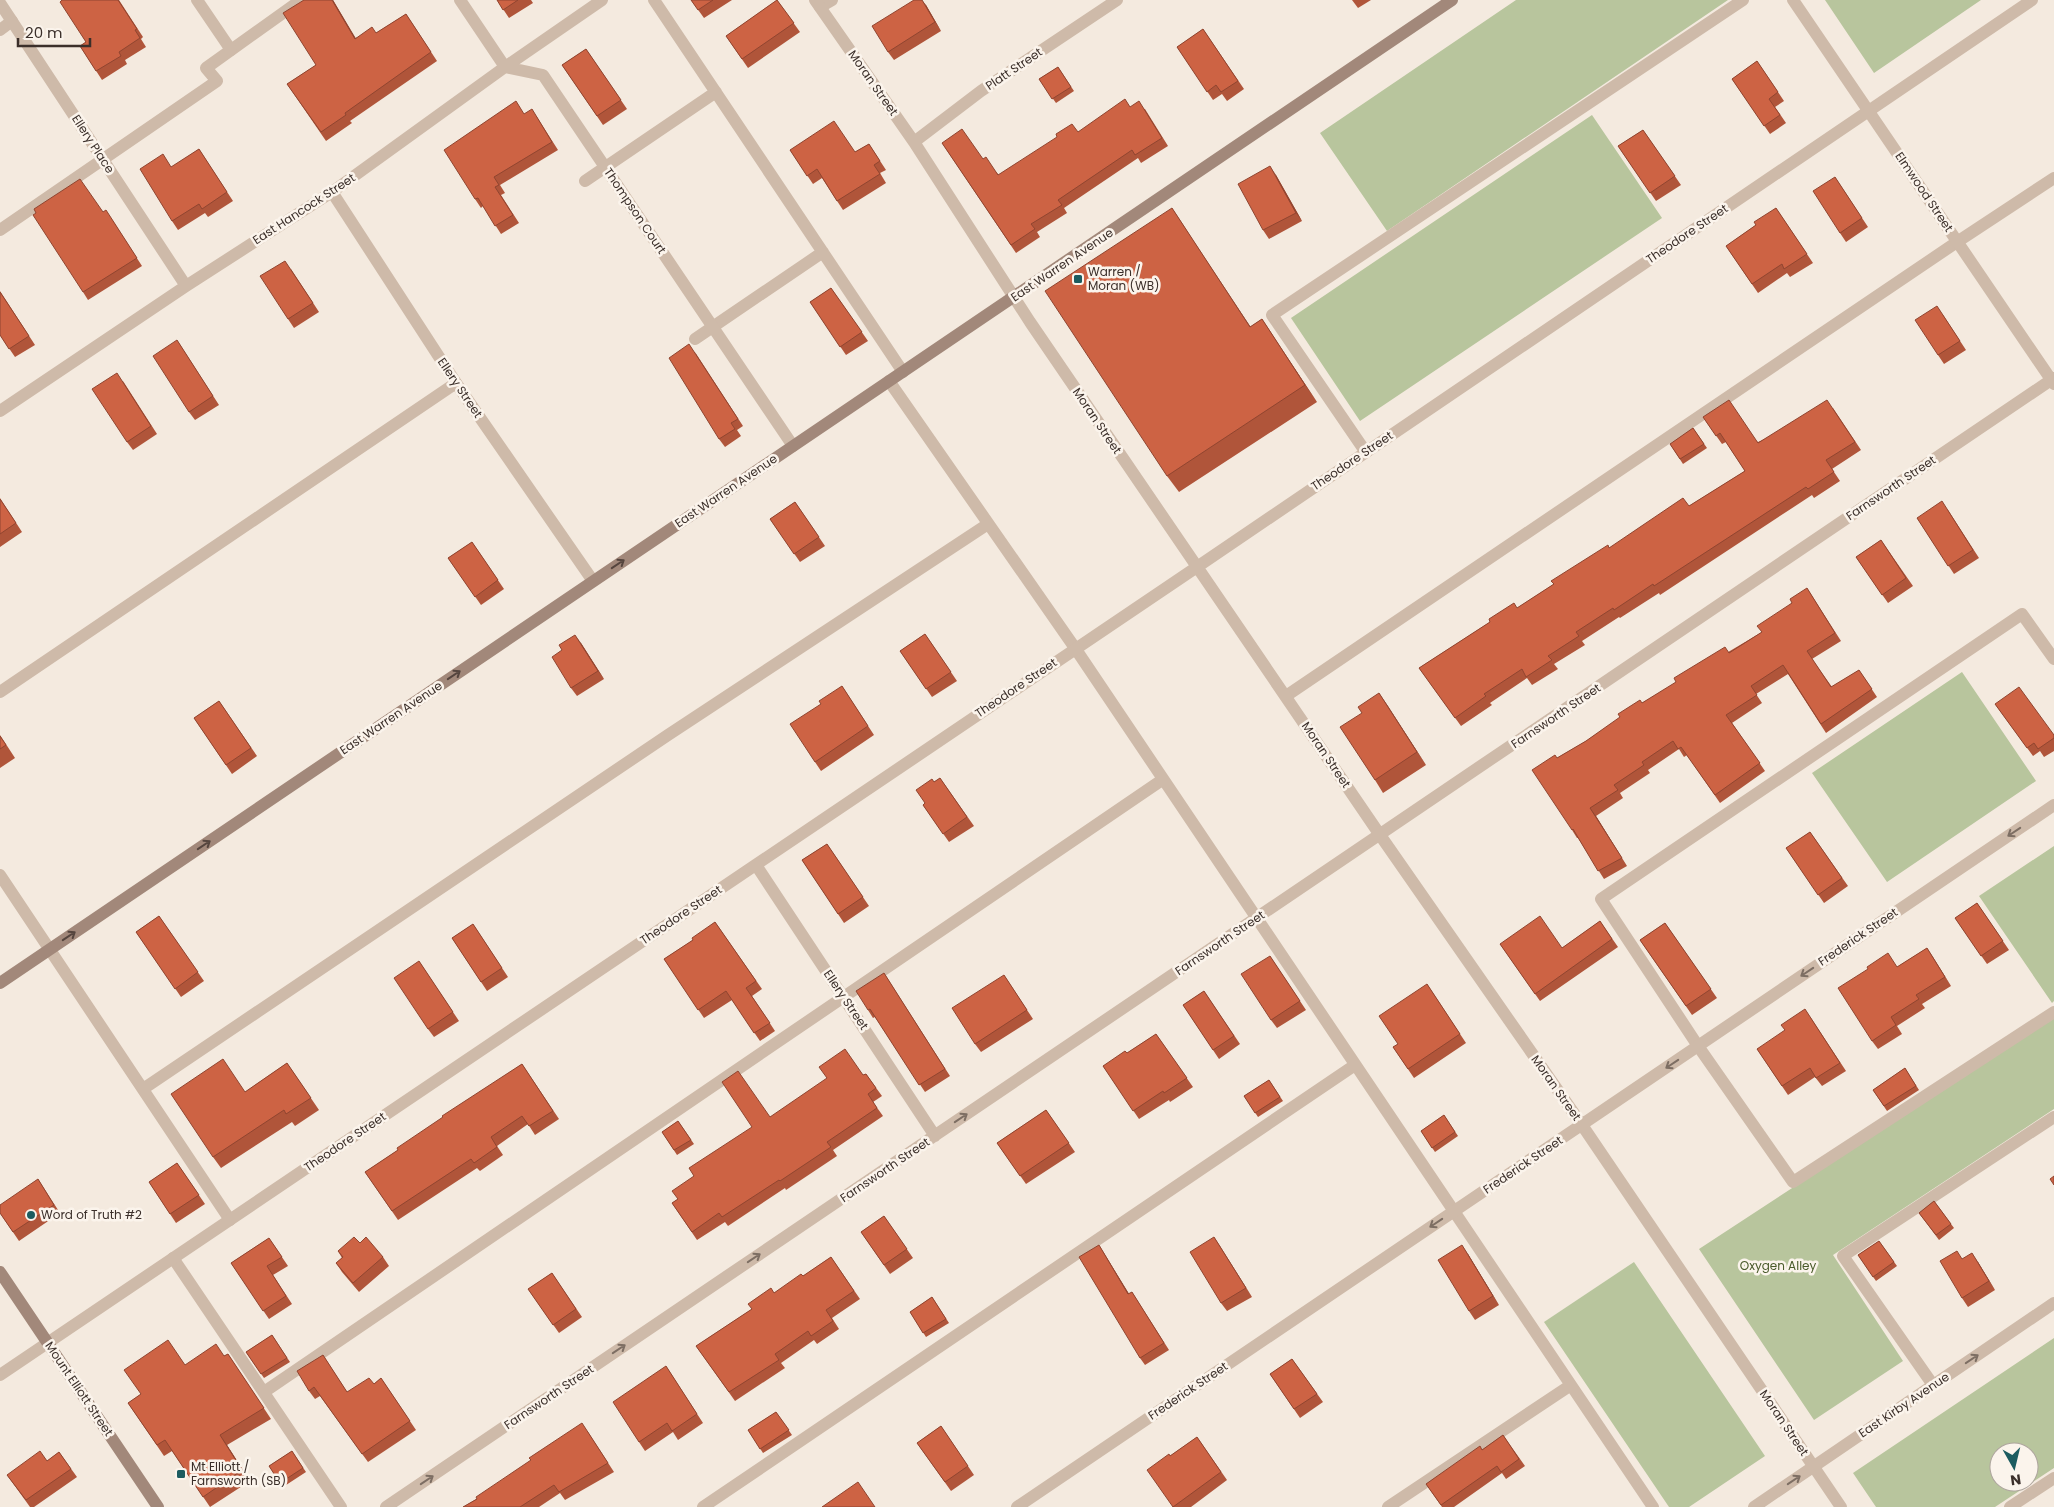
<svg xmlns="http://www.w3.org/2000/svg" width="2054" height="1507" viewBox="0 0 2054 1507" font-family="Poppins,sans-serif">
	<rect width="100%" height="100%" fill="#f4eadf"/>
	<path fill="#b8c59d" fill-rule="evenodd" d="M1516,0H1728L1387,231L1320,133Z
		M1825,0H1981L1874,73Z
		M1592,115L1662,218L1360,421L1291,318Z
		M1962,672L2036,781L1887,882L1812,773Z
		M2054,846V1001L2052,1003L1979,896Z
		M2054,1017V1109L1833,1255L1903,1361L1814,1420L1699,1249Z
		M1634,1262L1765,1456L1689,1507H1669L1544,1322Z
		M2054,1338V1468L1995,1507H1876L1853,1473ZM1999,1452H2029V1482H1999Z"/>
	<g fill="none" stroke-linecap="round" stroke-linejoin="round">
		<path stroke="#cebaa9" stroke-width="12" d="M654,0L903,372
			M820,7L832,0
			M0,30L12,21
			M585,181L716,92
			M0,230L217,81L206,68L301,0
			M695,339L823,252
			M889,381L1075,648L1653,1507
			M1365,451L1272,315L1743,0
			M2054,659L2022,614L1601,899L1698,1046L1793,1182L2054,1012
			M0,692L456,383
			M1286,696L1957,242L2054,178
			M0,875L230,1220
			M143,1089L668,735L988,524
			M173,1258L341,1507
			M1933,1385L1843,1256L2054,1117
			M264,1392L1162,780
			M703,1507L1355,1065
			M1388,1507L1571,1385
			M2010,1507L2054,1478"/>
		<path stroke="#cebaa9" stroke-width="12" d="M197,0L231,50
			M460,0L505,67L543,75L793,446
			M815,0L914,142L1030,322L1380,835L1582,1125L1841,1507
			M1793,0L2054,384
			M0,3L186,286
			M914,142L981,91L1117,0
			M332,192L456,383L593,581
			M0,411L186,286L332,192L505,67L602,0
			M756,865L935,1136
			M0,1375L1197,567L2032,0
			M386,1507L2054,378
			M1017,1507L2054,805
			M1754,1507L2054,1303"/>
		<path stroke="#a2887a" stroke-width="12" d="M0,983L1452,0
			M0,1272L158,1507"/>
	</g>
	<path fill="#b0553a" d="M62,0H119L143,37L141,39L146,47L125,60L127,64L102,80L80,46L86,42Z
		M333,0L355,38L376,33L406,14L437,61L350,121L352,123L326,141L287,84L316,65Z
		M497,0H531L533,3L509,18Z
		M691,0H732L704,18Z
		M777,0L800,32L748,68L726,36Z
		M1352,0H1371L1358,8Z
		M926,5L941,31L894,60L888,52Z
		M1203,29L1244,89L1227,101L1222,94L1213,100L1177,47Z
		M586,49L627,109L603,125L562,65Z
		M1757,61L1784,101L1775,107L1786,123L1770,134L1732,79Z
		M1058,67L1074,91L1056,103L1039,79Z
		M1131,107L1145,109L1168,146L1141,163L1138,158L1064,208L1067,213L1037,232L1040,237L1016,253L942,143L983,159L999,175L1078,132Z
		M524,114L537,117L558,150L500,185L505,193L501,195L519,223L501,234L483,206L481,208L475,199Z
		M1643,130L1681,185L1656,201L1618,146Z
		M869,144L886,170L880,173L886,183L843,210L822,178L813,184L790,150L855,152Z
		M199,149L233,201L208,217L205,213L178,230L172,221V167Z
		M1276,175L1302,221L1269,239L1263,230Z
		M1835,177L1868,227L1846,242L1840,233Z
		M1172,208L1250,327L1262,319L1317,402L1179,492L1167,476Z
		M1776,208L1813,263L1790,277L1787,273L1758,293L1726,246L1756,225Z
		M103,212L111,218L142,266L88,300L83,292Z
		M291,269L319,312L294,328L288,319Z
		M831,288L868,341L846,355L810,302Z
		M0,291L35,345L15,357L0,335Z
		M1943,315L1966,350L1944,364L1938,355Z
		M177,340L219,405L195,420L189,412Z
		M695,352L743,426L737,430L741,436L725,447L719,439Z
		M123,381L157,434L133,450L127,442Z
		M1833,408L1861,450L1832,469L1840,481L1814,498L1812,495L1660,595L1659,593L1620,618L1619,617L1582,641L1585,645L1554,664L1558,669L1532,685L1527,678L1490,703L1492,705L1461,726L1419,668L1490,622L1517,608L1609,548L1689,506L1745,471L1726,442L1722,444L1703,417L1758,442Z
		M1693,428L1707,448L1683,464L1670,444Z
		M0,498L22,532L0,547Z
		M795,502L825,546L800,562L770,519Z
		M1948,510L1979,558L1954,574L1917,518Z
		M1881,540L1913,586L1888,603L1856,557Z
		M472,542L504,589L481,605L448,558Z
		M1807,588L1841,641L1812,659L1832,687L1859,670L1877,697L1826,733L1788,674L1756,694L1762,703L1732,723L1765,771L1720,803L1687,755L1684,757L1679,749L1648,770L1650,773L1620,793L1623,798L1596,816L1627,866L1604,879L1578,838H1577L1572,830L1557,758L1586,741L1642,703L1762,632Z
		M925,634L957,681L932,697L900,651Z
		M581,643L604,679L577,696L571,688Z
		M842,686L874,735L821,771L815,762L821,704Z
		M1379,693L1426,765L1383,793L1375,780L1362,713Z
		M219,701L257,756L232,774L194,718Z
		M1995,704L2054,735V751L2044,757L2040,751L2033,756Z
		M0,735L15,758L0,768Z
		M940,778L974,826L949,842L923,805L925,803L934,782Z
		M1810,832L1848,886L1824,903L1786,848Z
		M827,844L869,906L844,923L802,860Z
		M1977,903L2009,950L1987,964L1955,918Z
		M159,916L204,981L181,997L136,932Z
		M1600,921L1618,947L1540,1001L1500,944L1562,948Z
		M715,922L762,989L752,996L775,1031L760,1041L732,1000L704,1018L664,959L693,940Z
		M1665,923L1717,998L1692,1015L1640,940Z
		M473,924L508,977L487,991L452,938Z
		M1927,948L1951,986L1922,1004L1925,1008L1897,1026L1902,1034L1878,1049L1872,1041L1897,967Z
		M1270,956L1306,1010L1277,1028L1271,1020Z
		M419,961L459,1021L434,1037L428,1029Z
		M884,973L950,1076L925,1092L875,1017L873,1018L868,1010Z
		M1004,975L1033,1019L981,1052L975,1044Z
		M1427,984L1466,1043L1414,1078L1393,1047L1398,1044Z
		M1204,991L1240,1044L1219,1059L1183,1005Z
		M1811,1018L1846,1071L1822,1086L1815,1077L1788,1095L1757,1049Z
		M1156,1034L1193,1087L1170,1102L1169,1100L1139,1119L1103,1066L1127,1053Z
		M287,1063L319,1110L295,1126L292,1122L221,1168L213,1157L245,1092Z
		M522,1064L559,1119L535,1135L528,1124L497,1146L503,1155L480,1171L477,1168L398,1220L365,1172L398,1150Z
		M1905,1068L1919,1090L1887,1111L1873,1090Z
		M866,1074L882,1096L873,1102L883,1116L833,1150L837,1156L786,1190L785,1188L728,1226L725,1222L697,1240L672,1203L678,1199L694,1176L770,1117Z
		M1269,1080L1283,1101L1258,1117L1244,1096Z
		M1046,1110L1075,1152L1026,1184L997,1143Z
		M1444,1115L1458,1136L1435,1152L1421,1131Z
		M678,1121L694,1144L677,1155L662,1132Z
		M177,1163L205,1204L176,1223L149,1182Z
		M38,1179L60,1213L19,1241L0,1213Z
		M1934,1201L1954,1228L1939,1240L1919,1213Z
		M884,1216L913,1258L890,1274L861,1232Z
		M1214,1237L1252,1297L1227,1311L1221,1303Z
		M269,1238L288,1266L273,1275L292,1304L269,1319L231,1263Z
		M1879,1241L1897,1266L1876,1281L1858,1255Z
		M360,1243L383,1257L389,1266L359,1292L342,1272L336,1263L342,1258L338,1251Z
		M1099,1245L1129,1294L1132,1292L1169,1350L1145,1365L1140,1358Z
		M1468,1254L1499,1305L1475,1320L1469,1311Z
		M831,1257L860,1299L832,1318L839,1329L817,1344L814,1340L781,1363L785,1368L735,1401L696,1346L752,1309L774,1293L803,1276Z
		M1978,1262L1995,1290L1968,1307L1962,1298Z
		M552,1273L582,1317L559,1333L528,1289Z
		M932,1297L949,1323L926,1337L910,1312Z
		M272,1335L290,1362L264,1378L246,1352Z
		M228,1354L271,1419L227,1445L250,1481L210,1507L172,1451L164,1456L128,1403L185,1365L224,1356Z
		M323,1355L347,1392L374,1384L381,1378L416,1430L368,1462L320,1396L315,1399L309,1391Z
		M1292,1359L1323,1402L1300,1418L1270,1374Z
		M666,1366L703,1423L678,1440L673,1432L645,1451L639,1442Z
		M776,1412L792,1435L763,1453L748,1430Z
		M941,1426L974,1475L951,1491L917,1443Z
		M588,1432L614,1472L565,1500L560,1493L539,1507H463Z
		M1503,1435L1525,1466L1506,1479L1502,1473L1454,1507H1442L1426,1484L1482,1450Z
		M1197,1437L1227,1480L1191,1507H1173L1170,1456Z
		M292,1451L306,1472L283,1487L269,1466Z
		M59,1452L77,1477L34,1507H30L7,1475L47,1461Z"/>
	<path fill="#904530" d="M332,0H333L361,47L355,39Z
		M922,0L926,5L941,31L935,22Z
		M1270,166L1276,175L1302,221L1296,213Z
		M1172,208L1183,225L1262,344L1250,327Z
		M1262,319L1273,336L1317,402L1305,385Z
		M575,635L581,643L604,679L598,671Z
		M1379,693L1388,706L1426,765L1417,752Z
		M1590,808L1596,816L1627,866L1622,858Z
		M1927,948L1933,957L1951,986L1945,977Z
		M1214,1237L1220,1246L1252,1297L1246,1288Z
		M1099,1245L1104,1253L1134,1302L1128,1294Z
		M1462,1245L1468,1254L1499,1305L1493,1296Z
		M1972,1253L1978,1262L1995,1290L1989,1281Z
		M220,1435L227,1445L250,1481L242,1470Z"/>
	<path fill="#cd6344" stroke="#904530" d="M62,0H118L137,29L135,30L140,38L119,52L121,56L96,71L80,46L86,42L60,2Z
		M304,0H332L355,39L372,27L376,33L406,14L431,52L345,113L346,115L321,132L287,84L316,65L283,13Z
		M497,0H518L503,10Z
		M691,0H713L698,10Z
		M777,0L794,23L742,59L726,36Z
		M914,0H922L935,22L888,52L872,26Z
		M1203,29L1238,81L1221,92L1216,85L1207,92L1177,47Z
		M586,49L621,100L597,116L562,65Z
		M1757,61L1778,92L1769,99L1780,115L1764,126L1732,79Z
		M1058,67L1071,87L1052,99L1039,79Z
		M1125,99L1130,107L1139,101L1162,138L1135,155L1132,150L1058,200L1062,205L1031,224L1035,229L1011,245L942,143L962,129L983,159L986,157L998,175L1057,137L1056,134L1072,124L1078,132Z
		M516,101L524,114L532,109L552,142L494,177L499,185L495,187L513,215L495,226L478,198L475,199L444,150Z
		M834,121L855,152L869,144L880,161L874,165L880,174L837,201L817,169L807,176L790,150Z
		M1643,130L1675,176L1650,193L1618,146Z
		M199,149L227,192L202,209L199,204L172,221L140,169L163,154L171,167Z
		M1270,166L1296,213L1263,230L1238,184Z
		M1835,177L1862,218L1840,233L1813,191Z
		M80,179L103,212L106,210L137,258L83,292L33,215L36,213L34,209Z
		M1172,208L1250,327L1262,319L1305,385L1167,476L1045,291Z
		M1776,208L1807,254L1784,269L1782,264L1752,284L1726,246L1756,225L1754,222Z
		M285,261L313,303L288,319L260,276Z
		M831,288L862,332L840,347L810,302Z
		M0,292L29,336L9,349L0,335Z
		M1937,306L1960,341L1938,355L1915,320Z
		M177,340L213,396L189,412L153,356Z
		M689,344L738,419L731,423L735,429L719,439L669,358Z
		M117,373L151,426L127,442L92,389Z
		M1729,400L1758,443L1827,400L1855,442L1826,460L1834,472L1808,489L1806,487L1654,586L1653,584L1614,610L1613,608L1576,632L1579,636L1548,656L1552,660L1526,677L1522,669L1484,694L1486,696L1455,718L1419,668L1490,622L1489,619L1514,603L1517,608L1554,584L1551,581L1608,545L1609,548L1683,498L1689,506L1745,471L1720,433L1716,436L1703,417Z
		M1693,428L1704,444L1680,459L1670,444Z
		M0,499L16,523L0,534Z
		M1942,501L1973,550L1948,566L1917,518Z
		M795,502L819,537L794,554L770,519Z
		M1881,540L1906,578L1882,595L1856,557Z
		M472,542L498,580L475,597L448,558Z
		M1807,588L1835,633L1807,651L1831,687L1859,670L1872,689L1821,724L1783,665L1751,686L1757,695L1726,715L1760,763L1715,795L1681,747L1678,749L1673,741L1642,762L1644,765L1614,785L1618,790L1590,808L1622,858L1598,871L1573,829L1572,830L1532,770L1555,755L1557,758L1586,741L1620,717L1618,714L1640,700L1642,703L1676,682L1674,678L1725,647L1729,653L1762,632L1757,626L1792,603L1790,599Z
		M925,634L951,672L926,689L900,651Z
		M575,635L598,671L571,688L552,657L562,650L559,645Z
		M842,686L868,726L815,762L790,724L821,704L819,701Z
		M2019,687L2054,735V738L2038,749L2034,743L2027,748L1995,704Z
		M1379,693L1417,752L1375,780L1340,727L1362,713L1358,707Z
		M219,701L251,748L226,765L194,718Z
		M0,736L6,745L0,749Z
		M940,778L967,817L943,834L923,805L925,803L916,790L932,779L934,782Z
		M1810,832L1842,878L1818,895L1786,848Z
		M827,844L863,897L838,914L802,860Z
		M1977,903L2003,941L1981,956L1955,918Z
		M159,916L198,972L175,989L136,932Z
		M1540,916L1562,948L1600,921L1612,939L1535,994L1500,944Z
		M715,922L756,981L746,988L770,1023L754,1033L726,991L698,1010L664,959L693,940L692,938Z
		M1665,923L1711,989L1686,1006L1640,940Z
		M473,924L502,968L481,982L452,938Z
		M1927,948L1945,977L1916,995L1919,999L1891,1017L1896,1025L1872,1041L1838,988L1868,969L1867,967L1888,953L1897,967Z
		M1270,956L1300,1001L1271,1020L1241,974Z
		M419,961L453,1012L428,1029L394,978Z
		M884,973L945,1069L919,1085L870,1009L868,1010L856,991Z
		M1004,975L1027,1010L975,1044L952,1008Z
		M1427,984L1460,1034L1408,1069L1393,1047L1398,1044L1379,1016Z
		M1204,991L1234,1036L1213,1050L1183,1005Z
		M1805,1009L1840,1063L1816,1078L1810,1068L1782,1086L1757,1049L1785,1030L1781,1025Z
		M1156,1034L1187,1078L1164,1093L1163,1091L1133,1111L1103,1066L1125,1051L1127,1053Z
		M845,1049L863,1075L866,1074L876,1088L868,1094L877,1108L827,1142L831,1147L780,1181L779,1180L722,1217L719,1213L692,1232L672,1203L678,1199L672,1191L694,1176L689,1168L752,1127L722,1082L738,1071L770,1117L827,1078L819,1067Z
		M223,1059L245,1092L287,1063L311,1098L286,1114L284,1110L213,1157L171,1094Z
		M522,1064L553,1111L529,1126L522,1116L491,1137L497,1147L474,1163L471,1159L392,1211L365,1172L398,1150L397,1148L443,1117L442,1116Z
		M1905,1068L1916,1086L1884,1106L1873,1090Z
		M1269,1080L1280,1097L1255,1113L1244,1096Z
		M1046,1110L1069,1143L1020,1176L997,1143Z
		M1444,1115L1455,1132L1432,1148L1421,1131Z
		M678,1121L691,1140L674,1150L662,1132Z
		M177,1163L199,1195L170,1214L149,1182Z
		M2054,1176V1185L2050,1179Z
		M38,1179L54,1205L13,1232L0,1213V1205Z
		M1934,1201L1951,1224L1936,1235L1919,1213Z
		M884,1216L907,1249L884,1265L861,1232Z
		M354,1237L360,1243L366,1237L383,1257L353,1283L336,1263L343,1257L338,1251Z
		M1214,1237L1246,1288L1221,1303L1190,1252Z
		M269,1238L282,1257L267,1266L286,1296L263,1311L231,1263Z
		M1879,1241L1894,1262L1873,1277L1858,1255Z
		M1099,1245L1128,1294L1132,1292L1164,1343L1140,1358L1079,1257Z
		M1462,1245L1493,1296L1469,1311L1438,1260Z
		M1957,1251L1962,1259L1972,1253L1989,1281L1962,1298L1940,1261Z
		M831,1257L854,1291L826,1310L833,1321L811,1336L808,1331L775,1354L779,1360L729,1392L696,1346L752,1309L748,1304L771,1288L774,1293L801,1274L803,1276Z
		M552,1273L576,1309L553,1325L528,1289Z
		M932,1297L946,1319L923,1333L910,1312Z
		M272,1335L287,1358L261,1374L246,1352Z
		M168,1340L185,1365L216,1344L224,1356L228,1354L264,1408L220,1435L242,1470L203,1497L165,1440L157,1445L128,1403L141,1394L124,1370Z
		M323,1355L347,1392L369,1378L374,1384L381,1378L410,1421L362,1454L314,1387L309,1391L297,1371Z
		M1292,1359L1317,1394L1294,1409L1270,1374Z
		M666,1366L697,1414L672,1431L667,1423L639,1442L613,1402Z
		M776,1412L789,1430L760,1449L748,1430Z
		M582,1423L608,1463L559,1492L554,1485L520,1507H463L477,1499L476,1497L531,1460L529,1458Z
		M941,1426L968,1466L945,1482L917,1443Z
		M1503,1435L1519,1459L1501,1472L1497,1466L1441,1505L1426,1484L1480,1446L1482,1450Z
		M1197,1437L1221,1472L1173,1507L1147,1470L1169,1454L1170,1456Z
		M40,1451L47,1461L59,1452L71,1469L26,1500L7,1475Z
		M292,1451L303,1468L280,1483L269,1466Z
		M858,1482L875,1507H822Z"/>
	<defs><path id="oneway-shaft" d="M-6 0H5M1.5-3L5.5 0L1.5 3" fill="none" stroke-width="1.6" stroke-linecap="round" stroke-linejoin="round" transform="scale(1.25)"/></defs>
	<g stroke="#55453e">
		<use href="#oneway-shaft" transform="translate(618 564) rotate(-34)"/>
		<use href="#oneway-shaft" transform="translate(454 675) rotate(-34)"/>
		<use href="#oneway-shaft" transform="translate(204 845) rotate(-34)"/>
		<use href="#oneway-shaft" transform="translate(69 936) rotate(-34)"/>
	</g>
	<g stroke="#7d6e63">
		<use href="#oneway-shaft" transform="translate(2014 832) rotate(146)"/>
		<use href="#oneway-shaft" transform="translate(1807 972) rotate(146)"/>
		<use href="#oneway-shaft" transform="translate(1672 1064) rotate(146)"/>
		<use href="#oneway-shaft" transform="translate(961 1118) rotate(-34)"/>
		<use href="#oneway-shaft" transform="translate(1436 1223) rotate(146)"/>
		<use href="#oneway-shaft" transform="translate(754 1258) rotate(-34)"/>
		<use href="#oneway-shaft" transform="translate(619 1349) rotate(-34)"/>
		<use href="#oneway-shaft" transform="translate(1972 1359) rotate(-34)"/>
		<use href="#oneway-shaft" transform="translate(427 1480) rotate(-34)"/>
		<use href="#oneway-shaft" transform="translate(1794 1480) rotate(-34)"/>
	</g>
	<g fill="#1c5c60" stroke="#fbf4ec" stroke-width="2">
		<rect x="1073" y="274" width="10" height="10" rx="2.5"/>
		<circle cx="31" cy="1215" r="5"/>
		<rect x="176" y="1469" width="10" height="10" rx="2.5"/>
	</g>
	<g text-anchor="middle" stroke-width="5" stroke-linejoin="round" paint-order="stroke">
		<g font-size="12" fill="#3b2f2a" stroke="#fbf4ec">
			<text transform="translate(1014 69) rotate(-34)" y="4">Platt Street</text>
			<text transform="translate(873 83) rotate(55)" y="4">Moran Street</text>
			<text transform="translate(93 144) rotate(57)" y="4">Ellery Place</text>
			<text transform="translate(1924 192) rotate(56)" y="4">Elmwood Street</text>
			<text transform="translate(304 209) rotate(-33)" y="4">East Hancock Street</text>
			<text transform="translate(635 211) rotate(56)" y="4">Thompson Court</text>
			<text transform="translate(1687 234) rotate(-34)" y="4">Theodore Street</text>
			<text transform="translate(1062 265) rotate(-34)" y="4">East Warren Avenue</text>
			<text transform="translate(460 388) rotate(56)" y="4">Ellery Street</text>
			<text transform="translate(1097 421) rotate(56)" y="4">Moran Street</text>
			<text transform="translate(1352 461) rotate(-34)" y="4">Theodore Street</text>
			<text transform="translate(1891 488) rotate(-34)" y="4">Farnsworth Street</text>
			<text transform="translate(726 491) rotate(-34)" y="4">East Warren Avenue</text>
			<text transform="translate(1016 688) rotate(-34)" y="4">Theodore Street</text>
			<text transform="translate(1556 716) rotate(-34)" y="4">Farnsworth Street</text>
			<text transform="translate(391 718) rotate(-34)" y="4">East Warren Avenue</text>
			<text transform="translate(1326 755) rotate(56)" y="4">Moran Street</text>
			<text transform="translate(681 915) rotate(-34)" y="4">Theodore Street</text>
			<text transform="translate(1858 937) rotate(-34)" y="4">Frederick Street</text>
			<text transform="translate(1220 943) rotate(-34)" y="4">Farnsworth Street</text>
			<text transform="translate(846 1000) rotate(56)" y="4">Ellery Street</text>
			<text transform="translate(1556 1088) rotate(55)" y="4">Moran Street</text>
			<text transform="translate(345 1142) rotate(-34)" y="4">Theodore Street</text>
			<text transform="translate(1523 1165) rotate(-34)" y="4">Frederick Street</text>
			<text transform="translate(885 1170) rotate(-34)" y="4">Farnsworth Street</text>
			<text transform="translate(79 1389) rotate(56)" y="4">Mount Elliott Street</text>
			<text transform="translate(1188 1391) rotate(-34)" y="4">Frederick Street</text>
			<text transform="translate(549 1397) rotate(-34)" y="4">Farnsworth Street</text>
			<text transform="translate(1904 1405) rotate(-34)" y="4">East Kirby Avenue</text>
			<text transform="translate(1784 1423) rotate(56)" y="4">Moran Street</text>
		</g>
		<g font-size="12" fill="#3b2f2a" stroke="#fbf4ec" text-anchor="start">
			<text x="1088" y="276">Warren /<tspan x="1088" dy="14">Moran (WB)</tspan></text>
			<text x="41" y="1219">Word of Truth #2</text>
			<text x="191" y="1471">Mt Elliott /<tspan x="191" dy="14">Farnsworth (SB)</tspan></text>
		</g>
		<g font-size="12" fill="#4a5b2b" stroke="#fbf4ec">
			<text x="1778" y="1270">Oxygen Alley</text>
		</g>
	</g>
	<g transform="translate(2014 1467) rotate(172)"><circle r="24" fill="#fbf4ec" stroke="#aea59e"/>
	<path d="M0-4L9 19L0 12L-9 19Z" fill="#1c5c60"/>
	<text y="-8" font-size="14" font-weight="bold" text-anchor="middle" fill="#3b2f2a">N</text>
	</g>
	<path d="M18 38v8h72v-8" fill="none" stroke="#3b2f2a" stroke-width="2.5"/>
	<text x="25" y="38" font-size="15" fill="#3b2f2a" stroke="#fbf4ec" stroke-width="4" paint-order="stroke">20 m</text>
</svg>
